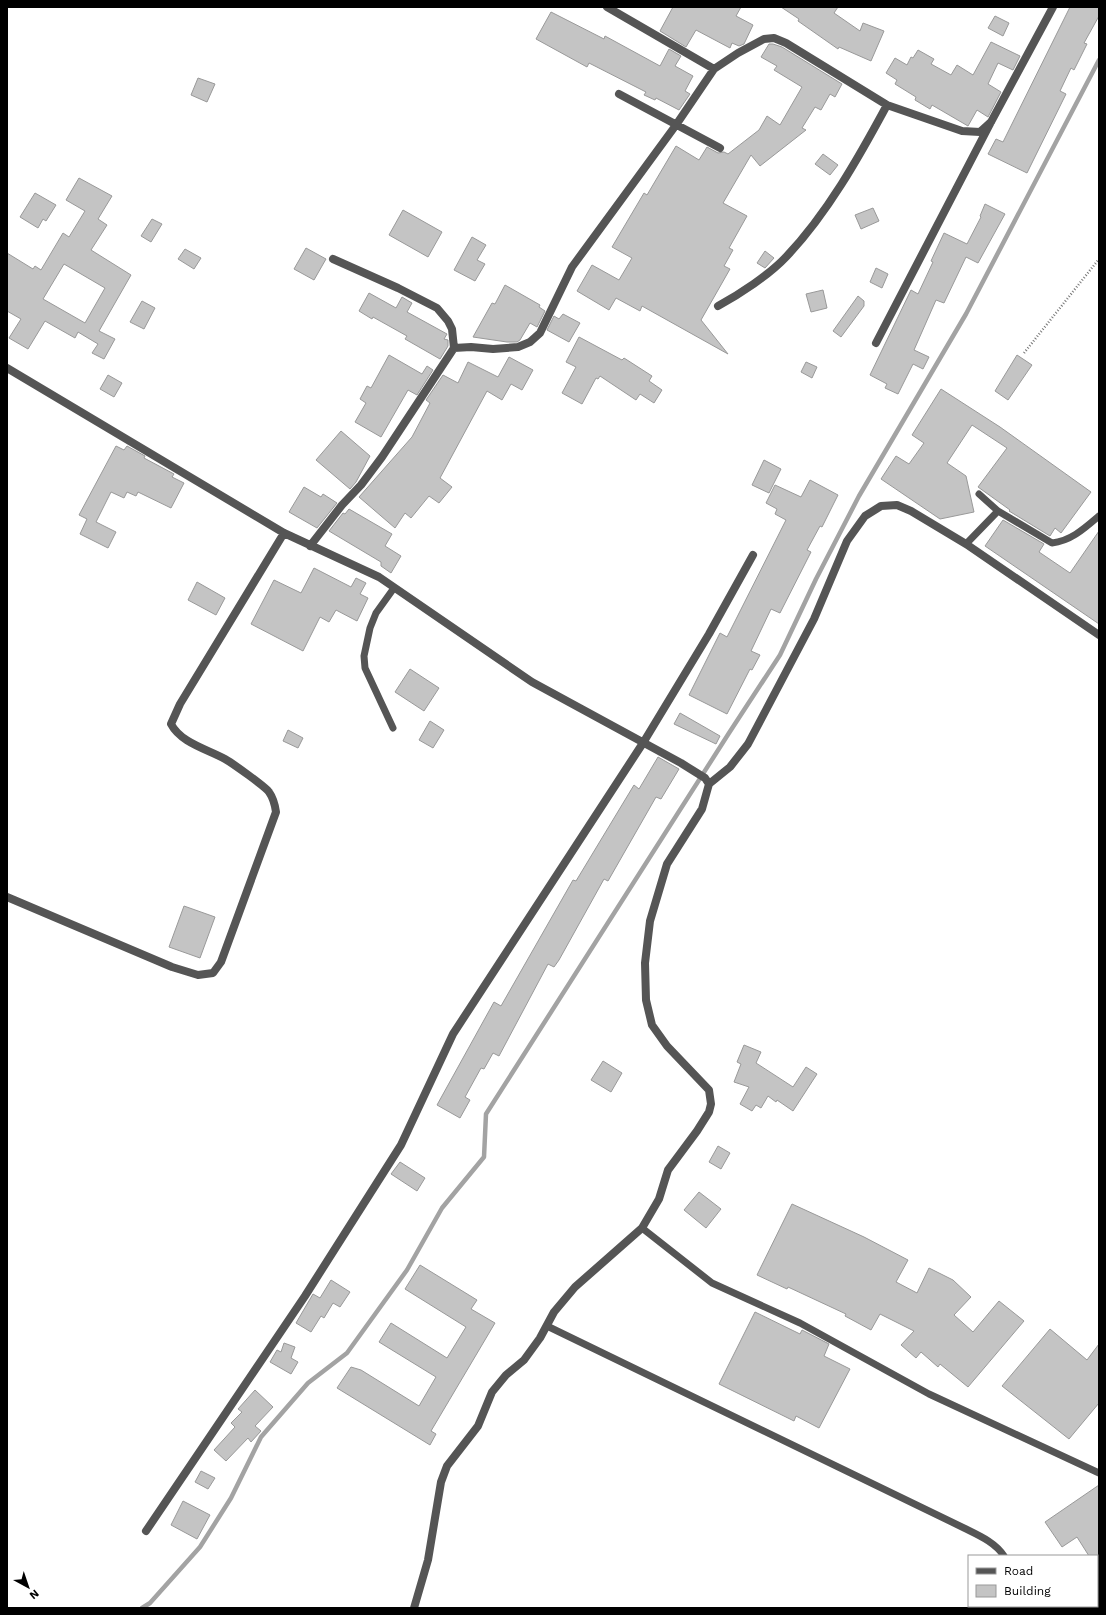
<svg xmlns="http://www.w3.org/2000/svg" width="1106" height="1615" viewBox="0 0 1106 1615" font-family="'Work Sans',sans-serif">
	<rect width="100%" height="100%" fill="#fff"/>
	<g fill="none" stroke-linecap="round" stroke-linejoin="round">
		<path stroke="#a3a3a3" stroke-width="4.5" d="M142,1608L150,1603L200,1547L231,1498L261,1437L308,1383L347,1353L407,1270L442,1208L484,1157L486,1114L729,733L780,655L816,579L859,496L966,314L1099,60"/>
	</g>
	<path fill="#c4c4c4" stroke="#999" fill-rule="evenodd" d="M673,7H741L736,16L753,25L744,44L739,46L732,43L730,48L696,30L686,47L660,31Z
		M781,7H838L834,13L860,31L863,23L884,31L871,61L839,47L838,49L798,21L799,19Z
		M1070,7H1099V16L1084,43L1087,44L1074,70L1071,68L1060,91L1066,94L1027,173L988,154L996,139L1003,142Z
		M551,12L604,39L605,36L660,66L669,49L681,56L675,66L693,76L685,91L690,94L679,110L656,98L655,100L644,95L646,92L589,63L587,67L536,39Z
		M995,16L1009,23L1003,36L988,28Z
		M991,42L1020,56L1013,70L998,63L988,84L1001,92L988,117L977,110L968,126L932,105L930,109L915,100L916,97L895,84L897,80L886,73L895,58L907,65L911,57L913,58L918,50L934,59L931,64L951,75L957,65L973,75Z
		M769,44H773L782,47L842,84L835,97L830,94L821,110L815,107L802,128L806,130L760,166L751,155L723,203L747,216L729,248L733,250L724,266L730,269L701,320L728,354L642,306L640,311L616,298L609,310L577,291L592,265L619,280L632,258L612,247L644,193L647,195L676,146L699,160L707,147L718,153L724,152L728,154L759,130L767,116L780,125L802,87L774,70L777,66L761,57Z
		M198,78L215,84L207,102L191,95Z
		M823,154L838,165L830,175L815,164Z
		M79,178L112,196L98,219L107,225L91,250L131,275L99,331L115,339L104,359L92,353L98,344L78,332L75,338L45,321L28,349L9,338L21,319L7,311V253L33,269L35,266L41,270L63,233L69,237L85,211L66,200ZM64,264L105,288L85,323L43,299Z
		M35,193L56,205L46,221L43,219L38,228L20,217Z
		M985,204L1005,214L978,263L966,257L944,303L936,300L914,350L929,357L923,369L913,364L898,394L885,388L887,384L870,375L911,290L918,294L933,262L931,261L944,233L967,244L981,217L980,216Z
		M873,208L879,221L861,229L855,215Z
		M403,210L442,232L428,257L389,235Z
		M152,219L162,224L151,242L141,236Z
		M472,237L486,245L477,260L485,264L475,281L454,270Z
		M306,248L326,259L314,280L294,269Z
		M185,249L201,258L194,269L178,259Z
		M765,251L774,258L765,268L757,263Z
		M876,268L888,274L882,288L870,282Z
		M505,285L540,305L539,307L545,311L537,327L530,323L520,340L517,342H507L473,337L492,303L495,304Z
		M823,290L827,308L811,312L806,294Z
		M369,293L396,308L402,297L412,303L407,312L447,334L444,339L448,340V346L440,359L405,339L407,336L373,317L372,319L359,311Z
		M858,296L864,301V306L841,337L833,331Z
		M142,301L155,308L144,329L130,322Z
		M563,314L580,323L569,342L547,330L554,316L559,319Z
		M579,337L622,360L624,358L652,376L649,381L662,390L654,403L640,394L636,400L600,376L598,379L596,378L582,404L562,393L576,367L566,362Z
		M389,355L422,374L427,366L433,370L417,395L408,390L381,437L355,422L366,403L360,399L367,386L371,388Z
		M1017,355L1032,365L1008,400L995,391Z
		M509,357L533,370L522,390L511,384L502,400L487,391L440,478L452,487L439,503L429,496L411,518L405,513L395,528L359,497L412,437L430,403L426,400L443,375L458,383L468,362L498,377Z
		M806,362L817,367L812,378L801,372Z
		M108,375L122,383L114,397L100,389Z
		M941,389L1000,427L1091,492L1061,533L1055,528L1050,536L1009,511L1010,510L978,487L1007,448L972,425L947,463L966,476L974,512L940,519L881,479L896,456L909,464L924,443L912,435Z
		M341,431L370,456L356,482L350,489L316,460Z
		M116,446L124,450L127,446L145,456L144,458L174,474L172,477L184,483L171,508L138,492L136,496L127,492L124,498L111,492L96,522L116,532L108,548L80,534L87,519L79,515Z
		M764,460L781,469L769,493L752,485Z
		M810,480L838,495L822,527L820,526L807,550L811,552L780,613L771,609L751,651L760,655L752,670L750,669L727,714L689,695L720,633L727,637L786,520L775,514L777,509L766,503L775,485L801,497Z
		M304,487L321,497L323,494L337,503L317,528L289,512Z
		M349,509L392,534L385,546L401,556L391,573L381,566V562L329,531L343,513L345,514Z
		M1003,520L1044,544L1039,552L1070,573L1099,531V624L985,546Z
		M314,568L351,587L356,578L366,583L360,594L368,598L357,621L336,610L329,622L320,617L303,651L251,624L274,580L301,593Z
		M197,582L225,598L216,615L188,600Z
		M410,669L439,688L424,711L395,692Z
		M680,713L720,736L716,744L674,724Z
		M430,721L444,730L433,748L419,740Z
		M288,730L303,738L298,748L283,741Z
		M658,757L679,769L661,799L656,797L608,881L604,879L559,960L554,967L548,964L499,1056L493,1053L484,1069L481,1068L465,1097L470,1100L460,1118L437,1105L494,1002L501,1006L573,880L576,881L634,785L639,789Z
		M184,906L215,917L200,958L169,947Z
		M744,1045L761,1052L756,1063L793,1087L806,1067L817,1074L793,1111L777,1100L776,1102L768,1096L761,1108L756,1105L752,1111L740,1104L749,1087L734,1082L741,1064L737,1062Z
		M603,1061L622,1073L611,1092L591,1080Z
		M718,1146L730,1153L721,1169L709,1162Z
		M400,1162L425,1178L417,1191L391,1174Z
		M699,1192L721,1209L706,1228L684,1210Z
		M792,1204L864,1237L908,1260L896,1282L917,1293L929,1268L953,1280L971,1297L954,1315L973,1332L999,1301L1024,1321L968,1387L940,1364L938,1367L921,1352L916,1358L901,1345L914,1331L880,1314L871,1330L845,1316L846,1314L788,1287L787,1289L757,1275Z
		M420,1265L477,1300L471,1309L495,1323L431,1431L436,1434L430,1445L337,1388L351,1367L361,1370L419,1406L436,1377L379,1342L391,1323L447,1358L466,1327L405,1289Z
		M331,1280L350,1292L340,1307L333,1303L324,1318L321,1316L311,1332L296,1323L313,1294L320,1298Z
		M755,1312L800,1334L802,1330L829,1344L824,1356L850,1369L819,1428L796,1416L794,1421L719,1384Z
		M1050,1329L1087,1360L1099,1344V1403L1069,1439L1002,1386Z
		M284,1343L295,1347L291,1358L298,1362L291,1374L270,1362L277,1350L281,1352Z
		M255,1390L273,1407L255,1426L261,1431L251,1442L248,1438L226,1461L214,1450L235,1427L231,1423L242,1412L238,1409Z
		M201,1471L215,1478L208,1489L195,1482Z
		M1099,1485V1556H1089L1077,1537L1062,1547L1045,1522Z
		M183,1501L210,1515L197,1539L171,1525Z"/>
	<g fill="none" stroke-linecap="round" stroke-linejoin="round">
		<path stroke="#777" stroke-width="2.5" stroke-dasharray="1 2" stroke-linecap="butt" d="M1024,353L1099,259"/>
		<path stroke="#555" stroke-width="7" d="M979,494L998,511L1052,543C1071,541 1085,528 1099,516
			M966,544L998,511
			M393,728L365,668L364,656L370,628L376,613L394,588
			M642,1228L712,1283L800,1323L929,1394L1099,1473
			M547,1326L964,1528C978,1535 995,1542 1004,1556"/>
		<path stroke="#555" stroke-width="8" d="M607,7L714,69
			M619,94L720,148
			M333,259L398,288L437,308L448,321L452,329L454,348
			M718,306C740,294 769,275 786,257C827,214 859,157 887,105
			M876,343L991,122L1053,7
			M7,368L284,533L379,577L532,682L681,763L705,778L709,784
			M310,546L342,505L361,485L382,457L454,348L471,347L493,349L518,347L530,342L540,333L572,267L676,125L714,69L738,53L764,39L774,38L786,43L887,105L962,131L980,132L991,122
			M7,897L172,967L198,975L213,973L221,962L276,812C275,805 274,799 269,792C266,787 232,763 225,759C207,749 181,743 171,724L180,704L284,533
			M146,1531L305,1296L401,1145L453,1034L643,743L709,634L753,555
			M414,1608L428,1560L441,1482L447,1466L478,1426L492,1392L506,1375L524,1360L540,1338L554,1312L575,1287L642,1228L659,1199L668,1170L697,1131L709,1112L711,1104L709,1090L667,1046L652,1025L646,1000L645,963L650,921L667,864L702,809L709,784L730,767L748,744L814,619L847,541L865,516L881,506L897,505L911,511L966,544L1099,635"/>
	</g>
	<rect width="1106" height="1615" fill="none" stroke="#000000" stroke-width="16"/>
	<rect x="968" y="1555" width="130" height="52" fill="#ffffff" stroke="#999999"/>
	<rect x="976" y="1568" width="20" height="6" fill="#555555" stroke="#999999"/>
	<text x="1004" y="1575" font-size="12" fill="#000000">Road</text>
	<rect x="976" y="1585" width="20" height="12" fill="#c4c4c4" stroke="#999999"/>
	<text x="1004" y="1595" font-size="12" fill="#000000">Building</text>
	<g transform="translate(28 1587) rotate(140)" stroke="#ffffff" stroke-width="3" paint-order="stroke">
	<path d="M0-3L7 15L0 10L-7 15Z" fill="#000000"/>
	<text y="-6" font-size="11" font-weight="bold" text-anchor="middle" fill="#000000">N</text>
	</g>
</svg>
